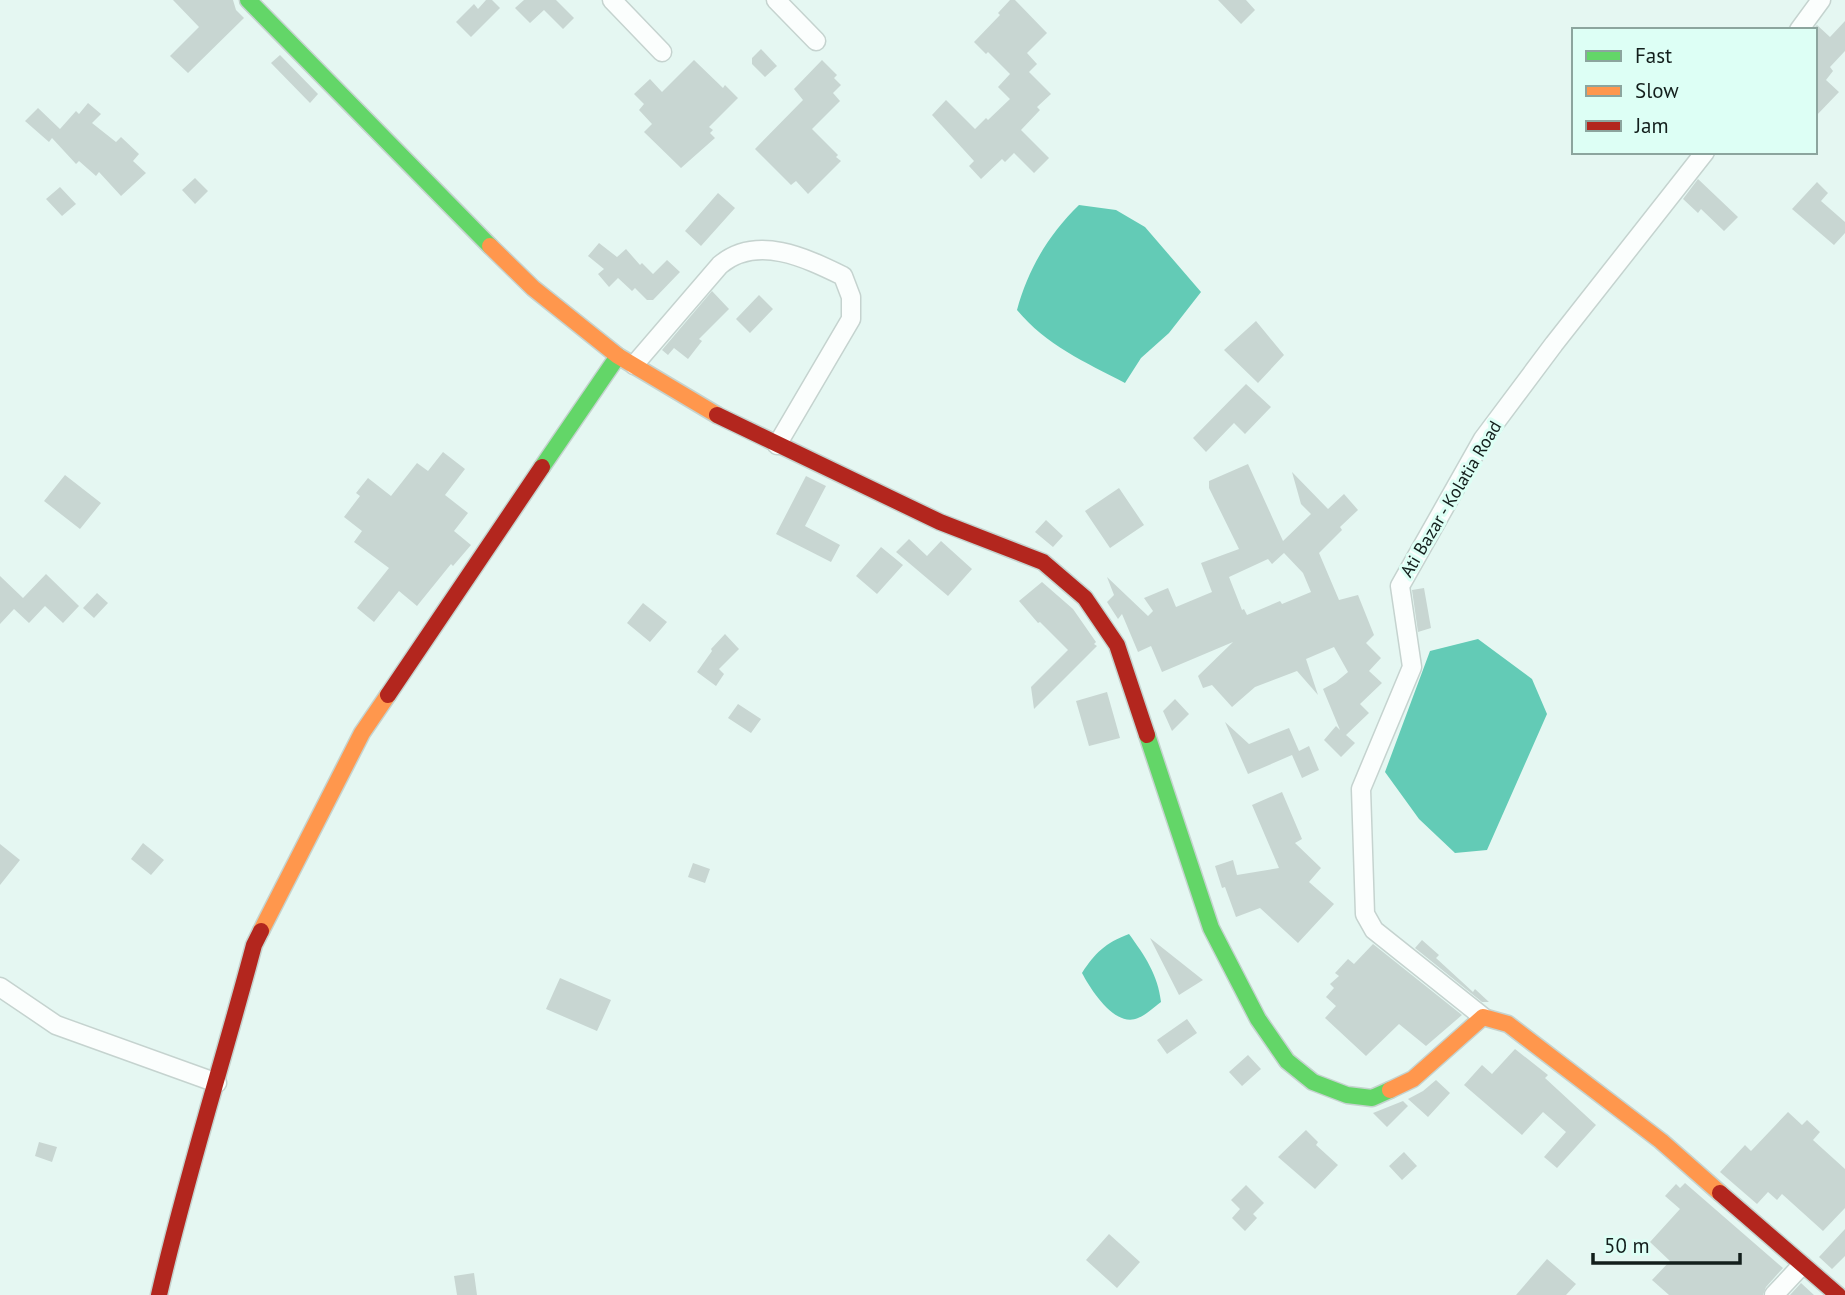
<svg xmlns="http://www.w3.org/2000/svg" width="1845" height="1295" viewBox="0 0 1845 1295" font-family="'PT Sans',sans-serif">
	<rect width="100%" height="100%" fill="#e5f7f2"/>
	<path fill="#63cbb6" d="M1079,205L1116,210L1145,227L1201,292L1169,333L1141,358L1125,383C1085,362 1046,345 1017,310C1028,269 1049,234 1079,205Z
		M1478,639L1532,679L1547,714L1487,850L1455,853L1419,819L1385,772L1430,651Z
		M1129,934C1145,956 1158,975 1161,1002C1154,1007 1146,1015 1138,1018C1115,1028 1091,990 1082,973C1095,953 1105,943 1129,934Z"/>
	<path fill="#c8d6d2" fill-rule="evenodd" d="M173,0H233L236,10L244,18L188,73L170,56L199,27Z
		M486,0H492L500,8L471,37L456,22L474,4L478,9Z
		M524,0H556L574,18L563,29L544,10L530,23L515,8Z
		M1010,0H1015L1047,33L1027,53L1037,64L1029,72L1051,94L1037,107L1040,110L1021,130L1049,158L1034,173L1014,153L1005,162L1002,159L981,179L969,166L974,161L932,115L946,100L975,129L986,118L988,120L1010,99L998,87L1010,74L988,52L986,54L974,42L1000,15L998,13Z
		M1218,0H1246L1255,10L1241,24Z
		M1845,21V51L1830,67L1833,71L1826,80L1839,92L1815,117V27L1817,25L1830,37Z
		M761,49L777,66L765,77L752,64V58Z
		M280,55L318,94L310,103L271,63Z
		M694,60L723,88L725,85L738,98L709,127L713,130L710,133L715,138L681,168L644,132L652,124L639,110L644,104L634,94L650,79L662,92Z
		M822,60L837,75L834,78L841,85L833,93L840,101L812,129L838,155L836,157L841,161L808,194L796,181L791,185L755,149L803,100L794,89Z
		M88,103L101,114L92,123L116,142L121,137L139,154L133,161L146,173L121,196L99,172L96,176L79,161L76,164L52,138L49,142L25,121L38,108L60,129L76,111L79,114Z
		M195,178L208,191L195,204L182,190Z
		M1698,179L1738,217L1724,231L1701,209L1698,213L1683,199Z
		M1817,182L1828,193L1821,201L1845,222V233L1834,245L1792,209Z
		M60,187L76,204L62,216L46,199Z
		M718,193L735,208L701,246L685,231Z
		M599,243L617,257L626,249L640,265L642,263L653,274L667,260L680,272L653,300H647L635,288L632,291L618,278L609,287L598,274L604,269L588,256Z
		M712,291L729,309L699,339L702,341L688,359L674,348L668,355L662,350Z
		M759,295L773,309L750,333L736,319Z
		M1256,321L1284,355L1258,383L1224,350Z
		M1246,384L1271,407L1245,434L1234,423L1206,452L1193,438Z
		M443,452L465,469L445,495L468,513L454,531L471,545L453,566L451,564L417,606L399,591L374,622L357,608L389,568L354,542L362,531L344,517L360,496L356,493L368,478L391,496L417,463L428,471Z
		M1248,464L1283,541L1311,514L1301,504L1292,472L1328,509L1344,494L1358,510L1340,527L1342,530L1319,553L1339,600L1358,595L1374,635L1366,643L1381,658L1369,671L1382,683L1360,704L1369,713L1346,735L1355,743L1341,757L1324,740L1336,726L1340,730L1323,689L1336,682L1348,672L1334,647L1306,659L1318,695L1297,671L1255,687L1232,707L1212,685L1203,688L1198,676L1233,642L1162,672L1151,646L1138,652L1122,614L1118,619L1107,602L1114,595L1107,577L1148,616L1153,611L1144,598L1168,588L1176,607L1212,592L1201,563L1239,549L1209,488V481ZM1284,553L1303,573L1311,592L1282,604L1280,601L1247,615L1244,609L1242,610L1229,577L1268,559L1272,564Z
		M65,475L101,503L80,529L44,501Z
		M806,476L826,486L805,526L840,545L831,562L776,534Z
		M1119,488L1144,525L1110,548L1085,511Z
		M1046,520L1063,536L1053,547L1035,532Z
		M909,539L927,556L941,541L972,569L948,596L896,552Z
		M881,547L903,565L877,594L856,576Z
		M46,574L79,606L63,623L45,606L29,623L14,609L0,624V576L23,598Z
		M1042,582L1073,609L1096,642L1094,644L1097,646L1034,709L1031,687L1068,650L1040,622L1038,623L1019,601Z
		M1424,588L1431,628L1418,632L1412,590Z
		M97,593L108,603L94,618L83,608Z
		M643,603L667,622L650,642L627,623Z
		M725,634L739,649L719,669L724,674L716,686L697,672L712,651L711,649Z
		M1107,692L1120,738L1089,746L1076,701Z
		M1175,699L1189,714L1172,731L1163,711Z
		M738,704L761,719L751,733L728,718Z
		M1225,722L1249,744L1289,728L1299,751L1309,746L1319,770L1302,778L1292,755L1248,774Z
		M1282,792L1302,839L1295,843L1321,868L1309,882L1334,904L1298,943L1260,908L1236,917L1225,887L1222,888L1215,866L1233,860L1237,875L1279,868L1252,805Z
		M143,843L164,860L151,875L131,859Z
		M0,844L20,860L0,885Z
		M693,863L710,869L705,883L688,877Z
		M1150,938L1203,980L1179,995Z
		M1422,940L1439,955L1436,958L1473,992L1475,989L1489,1002H1482L1415,948Z
		M1373,944L1462,1015L1426,1046L1399,1024L1366,1056L1325,1018L1336,1006L1326,997L1334,988L1330,984L1339,976L1335,973L1348,959L1354,964Z
		M560,978L611,1000L597,1031L546,1009Z
		M1187,1019L1197,1033L1167,1054L1157,1040Z
		M1515,1049L1548,1075L1545,1078L1596,1125L1557,1168L1544,1157L1566,1132L1543,1112L1522,1135L1464,1085L1482,1065L1492,1074Z
		M1248,1055L1261,1069L1242,1086L1229,1072Z
		M1436,1080L1450,1093L1428,1117L1408,1099L1423,1091Z
		M1403,1101L1408,1106L1387,1127L1373,1113Z
		M1788,1112L1802,1125L1807,1120L1820,1132L1813,1140L1845,1169V1208L1823,1231L1782,1194L1777,1200L1768,1192L1757,1204L1720,1172L1745,1145L1751,1151Z
		M1306,1130L1318,1142L1316,1145L1338,1165L1315,1189L1278,1157Z
		M39,1142L57,1147L52,1162L35,1156Z
		M1404,1152L1417,1166L1402,1180L1389,1166Z
		M1685,1183L1783,1268L1766,1287L1763,1295H1669L1652,1280L1670,1261L1650,1242L1680,1209L1665,1196L1676,1184L1680,1188Z
		M1246,1185L1264,1203L1253,1214L1257,1218L1245,1231L1232,1218L1240,1209L1231,1200Z
		M1845,1229V1256L1832,1269L1819,1257Z
		M1109,1234L1140,1262L1117,1288L1086,1260Z
		M1547,1259L1576,1284L1566,1295H1516Z
		M474,1273L477,1295H457L454,1276Z
		M1801,1283L1814,1295H1790Z"/>
	<g fill="none" stroke-linecap="round" stroke-linejoin="round">
		<defs>
			<path id="street" d="M612,0L662,52
				M776,0L816,41
				M1799,30L1821,0
				M634,365L720,265C757,234 806,258 843,276L851,297V319L777,445
				M0,987L56,1025L217,1083
				M1483,1017L1374,930L1365,914L1361,789L1412,667L1400,586L1483,439L1554,344L1705,152
				M1774,1295L1802,1265"/>
			<path id="fast" d="M248,0L490,246
				M542,467L618,356
				M1147,735L1211,928L1258,1019L1287,1061L1313,1082L1347,1095L1372,1098L1390,1090"/>
			<path id="slow" d="M490,246L533,288L618,356L717,415
				M261,931L362,733L388,695
				M1390,1090L1413,1079L1483,1017L1508,1024L1661,1141L1720,1193"/>
			<path id="jam" d="M717,415L940,522L1043,562L1085,598L1117,645L1147,735
				M388,695L542,467
				M1720,1193L1838,1295
				M159,1295C186,1177 223,1062 254,945L261,931"/>
		</defs>
		<use href="#street" stroke="#c5d3cf" stroke-width="21"/>
		<use href="#fast" stroke="#c5d3cf" stroke-width="19"/>
		<use href="#slow" stroke="#c5d3cf" stroke-width="19"/>
		<use href="#jam" stroke="#c5d3cf" stroke-width="19"/>
		<use href="#street" stroke="#fbfefd" stroke-width="18"/>
		<use href="#fast" stroke="#63d668" stroke-width="16"/>
		<use href="#slow" stroke="#ff974d" stroke-width="16"/>
		<use href="#jam" stroke="#b3261e" stroke-width="16"/>
	</g>
	<g text-anchor="middle" stroke-width="6" stroke-linejoin="round" paint-order="stroke">
		<g font-size="18" fill="#131f1c" stroke="#ddfff5">
			<text transform="translate(1451 499) rotate(-59)" y="6">Ati Bazar - Kolatia Road</text>
		</g>
	</g>
	<rect x="1572" y="28" width="245" height="126" fill="#ddfff5" stroke="#8ca59e" stroke-width="2"/>
	<rect x="1586" y="51" width="35" height="10" fill="#63d668" stroke="#8ca59e" stroke-width="2"/>
	<text x="1635" y="63" font-size="21" fill="#131f1c">Fast</text>
	<rect x="1586" y="86" width="35" height="10" fill="#ff974d" stroke="#8ca59e" stroke-width="2"/>
	<text x="1635" y="98" font-size="21" fill="#131f1c">Slow</text>
	<rect x="1586" y="121" width="35" height="10" fill="#b3261e" stroke="#8ca59e" stroke-width="2"/>
	<text x="1635" y="133" font-size="21" fill="#131f1c">Jam</text>
	<path d="M1593 1253v10h147v-10" fill="none" stroke="#131f1c" stroke-width="3.5"/>
	<text x="1604" y="1253" font-size="21" fill="#131f1c" stroke="#ddfff5" stroke-width="5" paint-order="stroke">50 m</text>
</svg>
